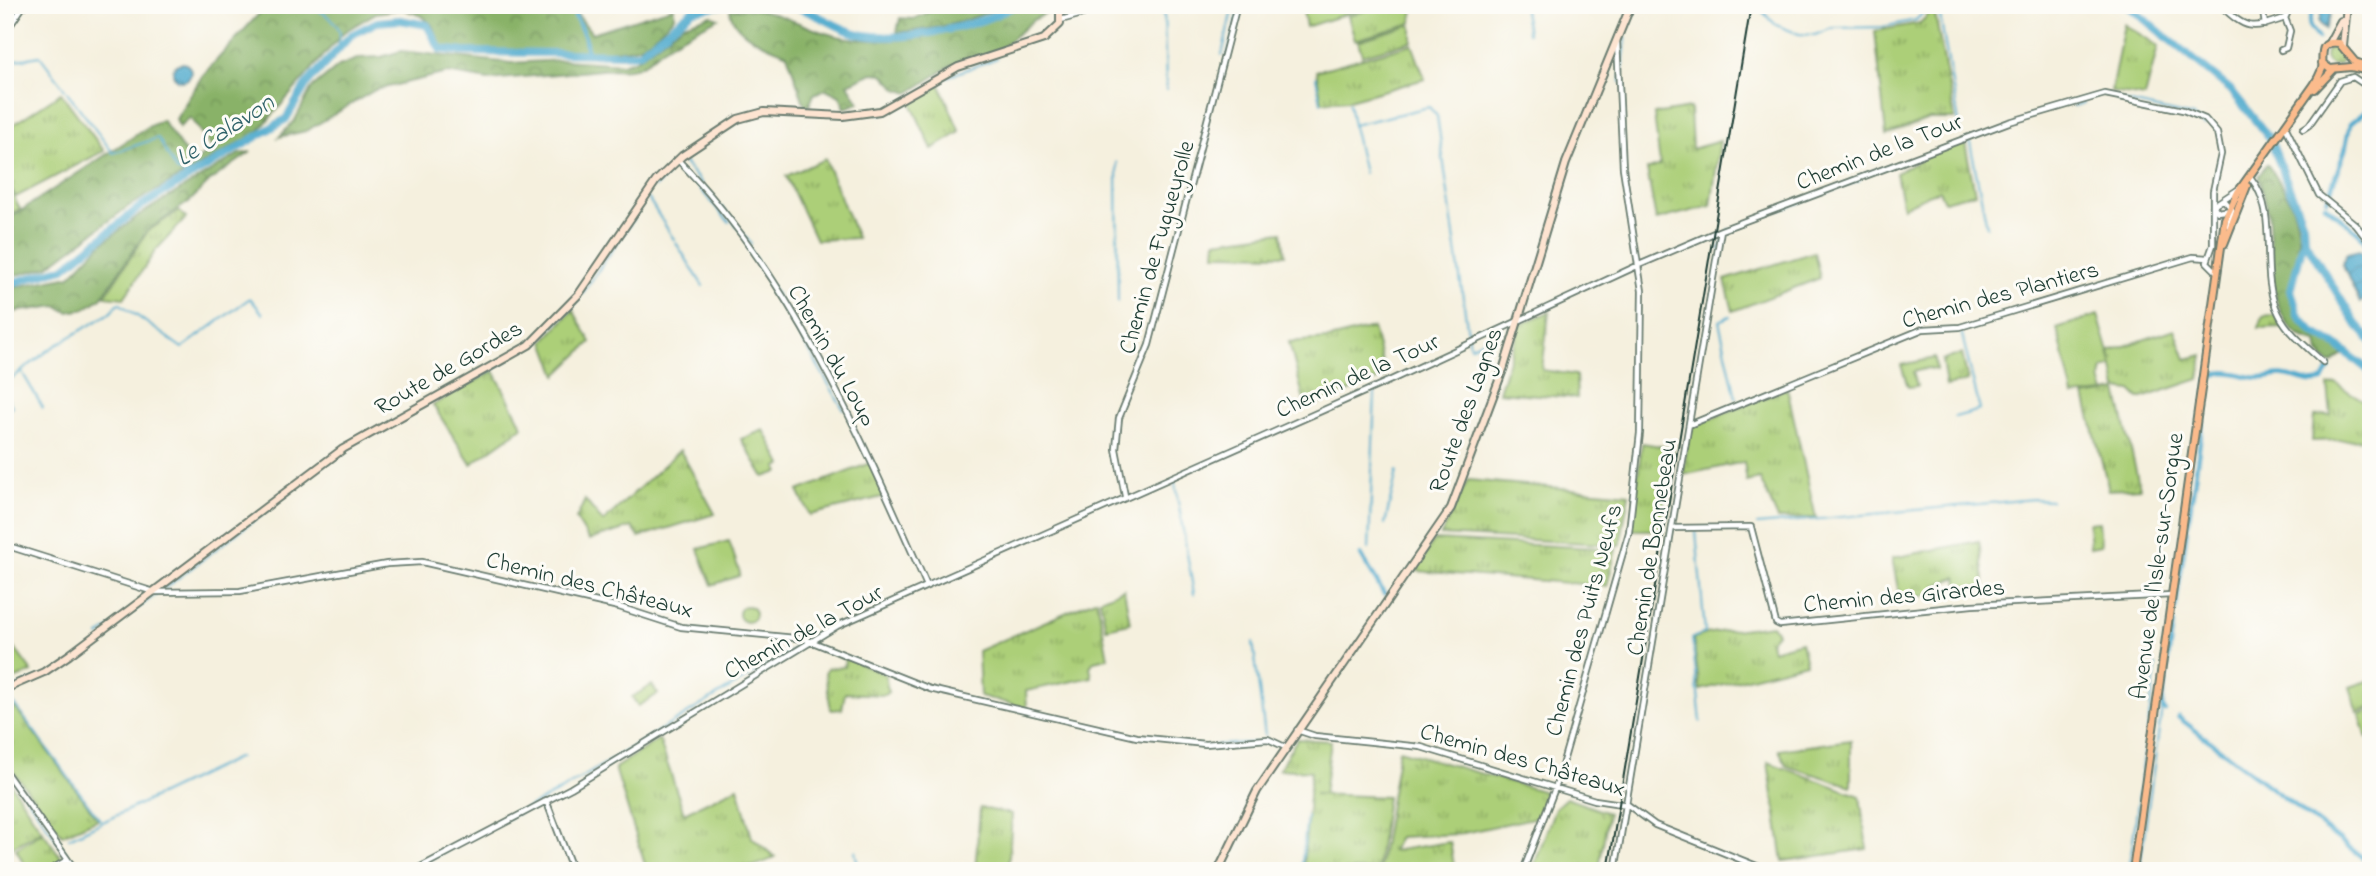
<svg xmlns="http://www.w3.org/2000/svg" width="2376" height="876" viewBox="0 0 2376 876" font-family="'Indie Flower',sans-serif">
	<defs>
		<pattern id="grass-tufts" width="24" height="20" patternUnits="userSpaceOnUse" patternTransform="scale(1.75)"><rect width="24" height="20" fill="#accf78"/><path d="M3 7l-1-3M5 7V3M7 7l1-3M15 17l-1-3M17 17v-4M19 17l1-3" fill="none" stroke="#8ba963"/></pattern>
		<pattern id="forest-crowns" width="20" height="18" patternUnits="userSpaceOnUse" patternTransform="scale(1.75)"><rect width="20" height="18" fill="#89b268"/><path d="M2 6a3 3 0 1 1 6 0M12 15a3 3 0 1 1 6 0" fill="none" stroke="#6f9256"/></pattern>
		<pattern id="water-waves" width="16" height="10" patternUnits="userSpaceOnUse" patternTransform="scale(1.75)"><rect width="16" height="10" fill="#4faacd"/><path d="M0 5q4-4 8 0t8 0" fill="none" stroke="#418ca7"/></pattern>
	</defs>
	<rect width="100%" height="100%" fill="#fdfcf7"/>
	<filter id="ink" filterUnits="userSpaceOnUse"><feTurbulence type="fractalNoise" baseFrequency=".0143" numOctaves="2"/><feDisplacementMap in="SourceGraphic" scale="14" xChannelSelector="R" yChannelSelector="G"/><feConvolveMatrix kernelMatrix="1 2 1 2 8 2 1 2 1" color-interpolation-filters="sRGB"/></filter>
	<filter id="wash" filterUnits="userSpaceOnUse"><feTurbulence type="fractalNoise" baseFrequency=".00686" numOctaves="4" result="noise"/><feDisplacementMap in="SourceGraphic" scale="28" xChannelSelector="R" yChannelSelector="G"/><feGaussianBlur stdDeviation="1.57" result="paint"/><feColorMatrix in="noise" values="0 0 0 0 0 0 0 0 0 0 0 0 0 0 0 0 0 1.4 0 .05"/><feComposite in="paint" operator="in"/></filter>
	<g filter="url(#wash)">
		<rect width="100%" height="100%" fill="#f5f0de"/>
		<path fill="url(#grass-tufts)" stroke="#668656" stroke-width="2" d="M1302,5H1374L1306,27Z
			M1383,5H1413L1412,23L1355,40L1348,16Z
			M1934,9L1955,119H1929L1886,135L1875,31L1920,23Z
			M2124,24L2158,46L2145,97L2111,92Z
			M1408,25L1412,26V41L1362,55L1358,41Z
			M1412,44L1425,79L1349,100L1322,102L1316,71Z
			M2325 56a9 9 0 1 1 18 0a9 9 0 1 1-18 0Z
			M939,83L960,132L932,149L910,101Z
			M61,93L104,151L16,197L5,177V130Z
			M1690,108L1692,149L1720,141L1711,206L1656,220L1647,170L1660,165L1654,114Z
			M1965,143L1975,193L1944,201L1939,190L1903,207L1896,173L1933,153Z
			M825,159L857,238L816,240L786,176Z
			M5,181L20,209L5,217Z
			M179,211L186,218L156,250L124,298L105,296L148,231Z
			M1282,232L1285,255L1215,254L1216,241Z
			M1814,252L1820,278L1733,311L1725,280Z
			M573,310L591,342L557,375L544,341Z
			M1549,312L1542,370L1576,375L1577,398L1499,392L1520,324Z
			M2273,315L2277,316L2283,327L2259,328L2263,316Z
			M1373,328L1386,377L1306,408L1289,342L1329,339Z
			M2175,329L2186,359L2203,355L2199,379L2139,399L2131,391L2117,389L2110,351Z
			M1962,354L1968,381L1946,386L1942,360Z
			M1935,358L1936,370L1928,368L1913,372L1917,386L1908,387L1901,365Z
			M494,371L523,427L471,464L433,405Z
			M2336,384L2366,402L2369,439L2312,441L2314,416L2331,415L2328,386Z
			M1787,388L1816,518L1778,519L1760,479L1747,482L1744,462L1683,475L1690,427Z
			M2117,391L2140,488L2109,490L2085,396Z
			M764,430L782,465L777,467L779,472L764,477L741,439Z
			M1642,443L1673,448L1660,530H1631Z
			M680,450L715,514L639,537L632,527L589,540L576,519L585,500L603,522Z
			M870,463L886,496L810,515L798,491Z
			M1468,480L1629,494L1620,545L1441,535Z
			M1434,540L1616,549L1607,586L1416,571Z
			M1979,541L1985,587L1959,591L1957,577L1935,586V594L1900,599L1892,558Z
			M1124,589L1130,623L1106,628L1100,599Z
			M1097,599L1108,658L1094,661L1090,667L1092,677L1026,691L1027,708L980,696L978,651Z
			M1772,625L1777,633L1770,641L1772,650L1801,642L1806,663L1700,690L1693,638L1710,633Z
			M5,635L32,672L5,682Z
			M828,651L885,674L888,692L884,695L845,693L842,709L831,710L825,673L828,668L844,667L845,660Z
			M2371,680V708L2358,713L2350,687Z
			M15,707L98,819L62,835L5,761V713Z
			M2371,711V736L2367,738L2360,715Z
			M659,739L684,813L738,787L752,838L775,857C746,876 684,871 647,871L615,768Z
			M1297,739L1331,741L1324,794H1314L1387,797L1377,870L1303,871L1311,771L1279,769Z
			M1851,740V786L1787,766L1779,750Z
			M1399,750L1545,792L1538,817L1459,834L1399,837L1392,851L1450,842L1455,871H1379Z
			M1768,762L1860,796L1867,849L1783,861Z
			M5,775L42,831L5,851Z
			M1566,798L1608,813L1599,869L1532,871L1555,808Z
			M980,808L1012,814L1008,871H975Z
			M43,832L63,860L47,871H28L16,849Z"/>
		<path fill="url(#forest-crowns)" stroke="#54784e" stroke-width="2" d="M267,5H474L508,14L570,5L592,33L674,7V17C664,26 653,39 642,45C617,58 477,50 442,48L432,25L422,16L402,9L376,13L344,32L257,133L129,206L47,267L5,278V221L148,127L162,120L186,154L196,160L213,149L190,118L179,127L176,119L202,76Z
			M946,5H1004C968,22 936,30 897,32L900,18L913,19Z
			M1025,5H1053L1054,9L1033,20L997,52L952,65L909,93L897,89L883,74L872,73L848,84L859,103L845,108L840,96L826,89L814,94L809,106H805L787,54C767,45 733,35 730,10C770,2 804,31 842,37C906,48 967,30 1025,5Z
			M1064,5H1106L1067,14Z
			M711,15L718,18C702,27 683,35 668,45C644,60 646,72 613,69L488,80L447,73L375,90L306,131L279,137L295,120L311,89L339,66L360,58L381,57L401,51L511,63L562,60L622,64L635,60L684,24Z
			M251,152L211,180L190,201L147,231L101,298L85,309L68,312L57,306L5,313V289L70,276L100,245L139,215L239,154Z
			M2267,164C2284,187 2298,209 2299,238C2301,266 2282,289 2298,317C2309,336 2329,340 2344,354L2331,364L2319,354L2317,342C2264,334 2273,253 2268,213C2266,201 2262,188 2258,176Z"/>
		<path fill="#accf78" stroke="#668656" stroke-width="2" d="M2098,315L2113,366L2103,369L2101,379L2105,393L2073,396L2057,328Z
			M2099,522L2101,545L2090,547L2088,523Z
			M729,541L740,573L739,576L712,585L698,549Z
			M739 614a8 8 0 1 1 16 0a8 8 0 1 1-16 0Z
			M652,685L658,694L638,706L632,697Z"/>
		<path fill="url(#water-waves)" stroke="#377480" stroke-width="2" d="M2323,5H2334L2325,30L2319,22Z
			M173 72a9 9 0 1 1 18 0a9 9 0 1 1-18 0Z
			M2356,251L2361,252L2371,272V294L2360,303L2342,264L2347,253Z"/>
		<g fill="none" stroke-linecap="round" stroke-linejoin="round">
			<path stroke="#4faacd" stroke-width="2" d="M310,5C321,12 339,20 340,35C340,41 336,45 336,52
				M1164,5L1166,90
				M1523,5L1528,33
				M1938,5L1961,133
				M1759,8L1776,25L1799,34L1815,35L1832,28L1882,27L1916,20L1931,5
				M1222,55L1233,5
				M5,62L40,56L113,153L158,138L177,171L190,177
				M1225,66L1240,9L1297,8
				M1316,77L1321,103
				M944,78L997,58
				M1621,82L1626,38
				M2117,100L2193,117L2205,125
				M1349,103L1353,125L1429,107L1437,116L1470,347L1494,335
				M2073,106L2083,103
				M880,114L905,103L939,81
				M1353,126L1364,173
				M1966,140L1970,143L1987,226
				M690,154L684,159V163L702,184
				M1117,162L1118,302
				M696,184L729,222
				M655,187L666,176
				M648,198L703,286
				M722,207L751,244
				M1777,211L1860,180
				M749,249L844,410
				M1720,250L1729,229
				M582,294L634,218
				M1730,316L1719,321L1736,398
				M534,344L579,299
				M22,372L43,408
				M5,384L50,349L110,313L119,303L182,348L250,298L263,314
				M464,385L508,360
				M5,394L12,406L5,411
				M1955,417L1980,410L1961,331
				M1174,478L1194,594
				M1385,524L1397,471
				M1757,525L2033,499L2051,500
				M1696,531L1705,633L1692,638L1701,722
				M1369,549L1375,391
				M164,589L271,507
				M99,636L157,594
				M1253,642L1265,736
				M13,689L37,679
				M9,697L101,821
				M1215,745L1266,742
				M5,766L66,853
				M69,838L239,757
				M855,851L859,871
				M72,861L80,871
				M406,871L560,791L802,644
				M1301,871L1307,816
				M2129,871L2156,666
				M2139,871L2162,708"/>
			<path stroke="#4faacd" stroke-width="4.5" d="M570,5L585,37L587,54
				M2313,5L2309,26L2318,39
				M2366,78L2371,82
				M2327,200L2345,150L2350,124L2371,107
				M2325,205L2359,233L2371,251
				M2205,408L2209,379C2226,364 2244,379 2263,378C2270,378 2278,374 2285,376C2300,378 2307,385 2323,381L2329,369
				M2192,499L2204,412
				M2188,524L2191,503
				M1361,555L1384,594
				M2175,611L2187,529
				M2163,695L2173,623
				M2163,700L2162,707L2165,711
				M2178,717L2371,864"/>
			<path stroke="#4faacd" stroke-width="8" d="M789,5C817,11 838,31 864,35C906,42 979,27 1015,5
				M2127,5L2231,90L2270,139L2303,223L2304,239L2291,290L2298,315L2313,332L2338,346L2371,372
				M2304,239L2356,324L2371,341
				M5,285L64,268L141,206L286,119L306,85L351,35L377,22L400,20L427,25L440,49L464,52L628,54L639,53L693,10L722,5"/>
		</g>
	</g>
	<g filter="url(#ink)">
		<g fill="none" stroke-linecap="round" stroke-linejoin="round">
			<defs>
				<path id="street" d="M2220,5C2247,30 2250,30 2285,18L2291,5
					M2262,5L2265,25
					M1061,20L1114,5
					M5,33L24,5
					M2281,50L2286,48L2290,31L2285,18
					M2286,128L2319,195L2355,224L2371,244
					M2303,129L2309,125L2340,81L2353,77L2371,89
					M678,160C791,274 863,441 927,586
					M2251,178C2281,216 2257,273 2279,314C2288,333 2308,348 2323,362
					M2224,200L2232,209L2229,226
					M2231,210L2218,212L2213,206L2239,189
					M1689,425L1923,329L1960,327L2193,257L2208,258
					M1125,496L1116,449L1119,418L1149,345L1237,5
					M1672,528L1751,527L1776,623L1780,625L1972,605L2172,595
					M5,545L154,592L240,591L387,564L422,562L619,607L681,627L805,639L930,689L1137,737L1205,744L1268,739L1285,747
					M1297,730L1315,736L1421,747L1595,800L1628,805L1655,825L1769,871
					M5,771L76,871
					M546,800L573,871
					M49,871L67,860
					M413,871L571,788L837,626L1391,380L1639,265L1721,230L2009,122L2105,94L2183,110L2205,119L2217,133L2221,154L2213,191V245L2207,262L2217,272
					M1523,871L1557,783L1620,563L1629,532L1640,433L1642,291L1623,168L1617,41
					M1615,871L1721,230"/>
				<path id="secondary" d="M2329,43L2341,21
					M2343,46L2347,5
					M5,689L44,672L69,655L343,449L529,345L579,294L656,181L682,156L738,119L764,112L843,116L880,111L958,67L1044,39L1060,24V5
					M1218,871L1257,791L1451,508L1504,367L1566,163L1631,5"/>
				<path id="primary" d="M2322,63L2330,69L2351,67L2369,71
					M2315,89L2333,70
					M2224,244L2247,186
					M2133,871L2225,219L2238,192L2314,85C2317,80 2320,74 2322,69C2324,56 2317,40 2339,43L2355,62L2371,68"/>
			</defs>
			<use href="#street" stroke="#6a7c70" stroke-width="8"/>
			<use href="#secondary" stroke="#6a7c70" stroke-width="10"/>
			<use href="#primary" stroke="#6a7c70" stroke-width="10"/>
			<use href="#street" stroke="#fff" stroke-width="4.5"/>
			<use href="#secondary" stroke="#fde4d1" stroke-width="6"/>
			<use href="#primary" stroke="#fbbb8c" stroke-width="6"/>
			<path stroke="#1f3d34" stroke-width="2" d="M1608,871L1751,5"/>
		</g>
	</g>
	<g text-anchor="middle" stroke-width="6" stroke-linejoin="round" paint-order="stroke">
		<g font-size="24" fill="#1f3d34" stroke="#fdfcf7">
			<text transform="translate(1879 151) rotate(-21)" y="8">Chemin de la Tour</text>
			<text transform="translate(1156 247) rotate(-74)" y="8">Chemin de Fugueyrolle</text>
			<text transform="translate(2000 294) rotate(-15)" y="8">Chemin des Plantiers</text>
			<text transform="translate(833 355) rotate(61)" y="8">Chemin du Loup</text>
			<text transform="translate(448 367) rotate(-30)" y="8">Route de Gordes</text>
			<text transform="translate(1357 375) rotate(-24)" y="8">Chemin de la Tour</text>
			<text transform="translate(1465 410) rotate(-70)" y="8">Route des Lagnes</text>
			<text transform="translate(1651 547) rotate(-81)" y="8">Chemin de Bonnebeau</text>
			<text transform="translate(2156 566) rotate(-82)" y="8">Avenue de l'Isle-sur-Sorgue</text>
			<text transform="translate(590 584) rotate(14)" y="8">Chemin des Châteaux</text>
			<text transform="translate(1904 595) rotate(-5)" y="8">Chemin des Girardes</text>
			<text transform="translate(1583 620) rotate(-75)" y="8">Chemin des Puits Neufs</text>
			<text transform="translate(803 631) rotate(-28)" y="8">Chemin de la Tour</text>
			<text transform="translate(1523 759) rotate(16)" y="8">Chemin des Châteaux</text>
		</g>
		<g font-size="26" font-style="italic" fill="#30636a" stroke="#fdfcf7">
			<text transform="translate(224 129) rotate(-33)" y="9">Le Calavon</text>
		</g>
	</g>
	<rect width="2376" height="876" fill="none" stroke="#fdfcf7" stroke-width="28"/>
</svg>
